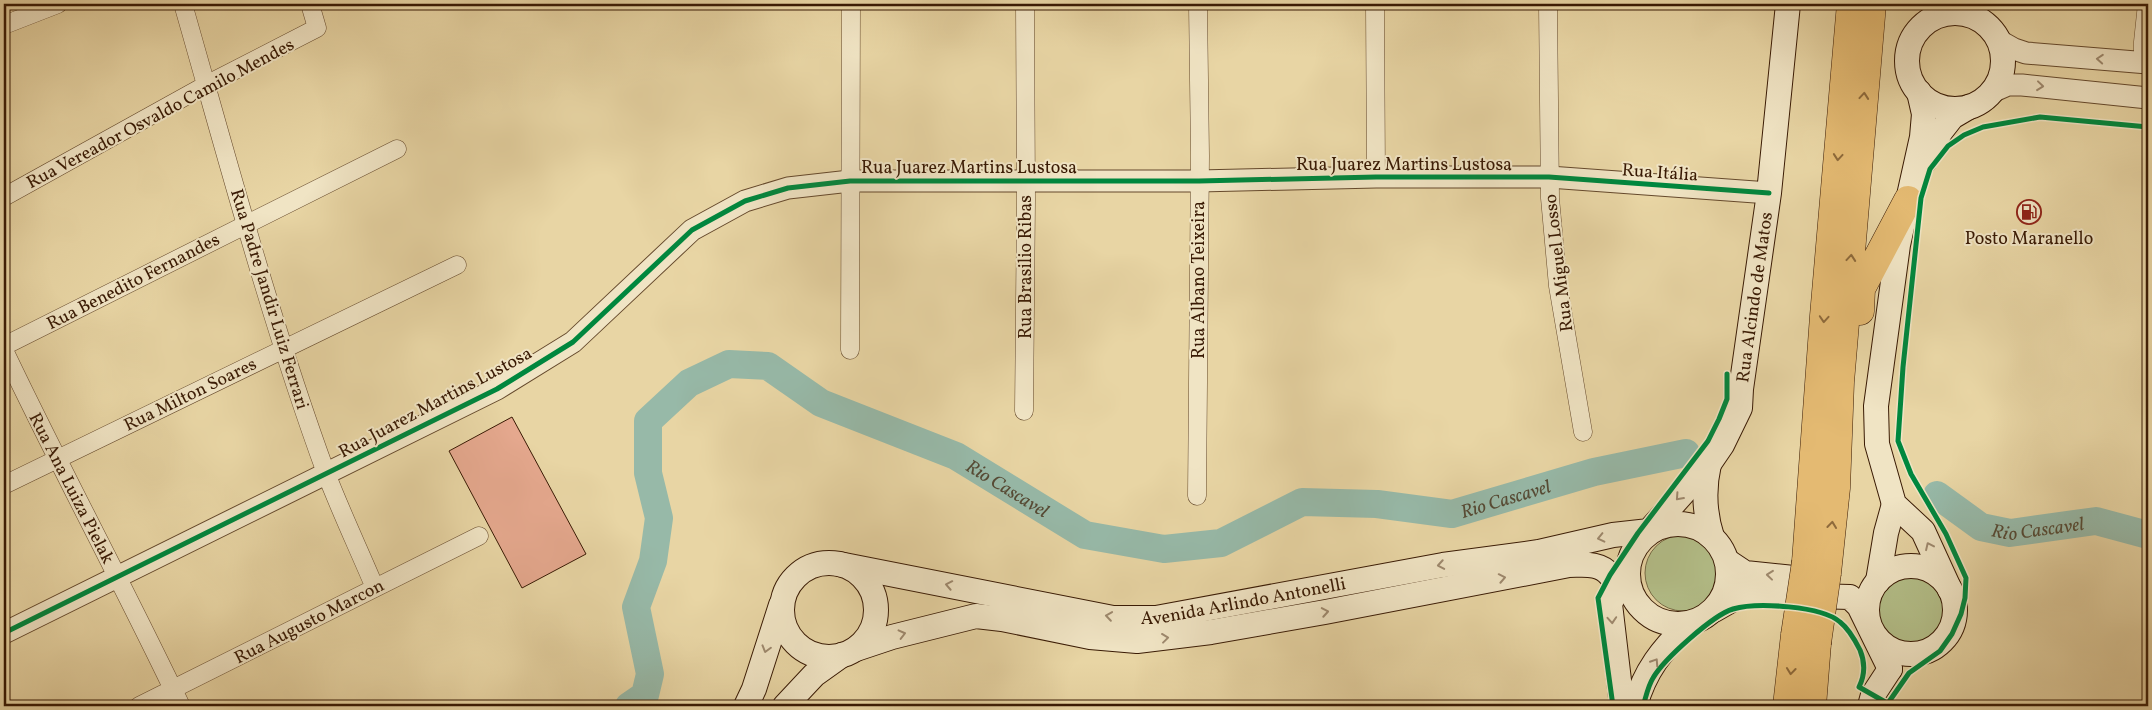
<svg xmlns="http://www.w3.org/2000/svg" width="2152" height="710" viewBox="0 0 2152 710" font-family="Vollkorn,serif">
	<rect width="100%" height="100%" fill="#e8d5a4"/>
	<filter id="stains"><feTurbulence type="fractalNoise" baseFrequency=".004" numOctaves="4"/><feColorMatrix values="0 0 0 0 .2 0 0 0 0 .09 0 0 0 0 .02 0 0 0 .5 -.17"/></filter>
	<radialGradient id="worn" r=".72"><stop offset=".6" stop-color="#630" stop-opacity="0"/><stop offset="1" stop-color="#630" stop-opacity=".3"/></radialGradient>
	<path fill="#b3be88" stroke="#766c46" d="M1645 573a38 38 0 1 1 76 0a38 38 0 1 1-76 0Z
		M1875 610a36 36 0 1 1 72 0a36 36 0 1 1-72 0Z"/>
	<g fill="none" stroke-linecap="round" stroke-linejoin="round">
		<g stroke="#97b9a8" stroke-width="28">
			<path id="s1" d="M1937,495L1981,527L2010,533L2096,521L2148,535"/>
			<path id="s2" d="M629,706L645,695L650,674L636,607L653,561L659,518L648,473V421L689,383L729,364L768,366L821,403L956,456L1085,535L1164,549L1221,543L1302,502L1377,504L1452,514L1594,472L1686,453"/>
		</g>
	</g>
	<path fill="#e5a88e" stroke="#391a04" d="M512,417L586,554L522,588L449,451Z"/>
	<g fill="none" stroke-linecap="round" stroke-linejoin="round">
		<defs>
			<path id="minor" d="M183,4C228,161 270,320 326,473C341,512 359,550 375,588
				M1375,4L1376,177
				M1548,4L1550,198L1558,286L1583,432
				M4,25L58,4
				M2143,62V42L2147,4
				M4,197L206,85L317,28L310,4
				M4,346L397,149
				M4,350C61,470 124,586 181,706
				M850,350L851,4
				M1024,411L1026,200L1025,4
				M4,485L457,265
				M1197,496L1200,156L1198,4
				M139,706L479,536"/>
			<path id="tertiary" d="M1998,40L2014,49L2026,53L2148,63
				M1992,92L2008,85H2022L2148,98
				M4,633L497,389L573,342L692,230L745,201L788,188L850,181H1199L1376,177H1549L1769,193"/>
			<g id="secondary">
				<circle cx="1955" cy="61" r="48"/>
				<path d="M1919,92L1924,114L1922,137L1898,245L1876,406L1877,444L1894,504L1923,531L1950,590"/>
				<path d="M1924,162L1941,131L1952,117L1969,107"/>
				<path d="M1709,464C1703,490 1704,512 1712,537"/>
				<circle cx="1678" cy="574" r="50"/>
				<path d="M1727,561L1745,573L1822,581"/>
				<circle cx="829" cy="610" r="47"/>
				<path id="s3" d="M839,564L1113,618H1156L1443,565L1539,552L1613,535L1649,531L1709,464L1722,445L1740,408L1741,389L1769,193L1788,4"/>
				<circle cx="1911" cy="610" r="44"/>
				<path d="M1878,581L1886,533L1894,504"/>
				<path d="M1714,610L1742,594L1850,597L1859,606L1890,669"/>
				<path d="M856,649L892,637L976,616L1002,619L1090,637L1137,641L1211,632L1325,612L1569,565C1583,565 1600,562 1610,575L1627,577"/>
				<path d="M746,706L754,689L781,605"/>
				<path d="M785,706L814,675L842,655"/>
				<path d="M1622,706L1610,604L1616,591L1627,577"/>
				<path d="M1635,706C1645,670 1662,650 1688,624"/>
				<path d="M1870,706L1873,695L1890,669"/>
			</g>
			<path id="trunk" d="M1860,311L1861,289L1908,200
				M1806,562L1824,316L1851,4
				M1827,573L1836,488L1840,382L1872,4
				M1787,706L1795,635
				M1812,706L1817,643"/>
		</defs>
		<use href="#minor" stroke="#65492c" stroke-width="19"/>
		<use href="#tertiary" stroke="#65492c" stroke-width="23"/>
		<use href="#secondary" stroke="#391a04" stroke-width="26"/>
		<use href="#trunk" stroke="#391a04" stroke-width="29"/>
		<use href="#minor" stroke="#f0e4c4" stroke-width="18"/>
		<use href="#tertiary" stroke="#f0e4c4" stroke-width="21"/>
		<use href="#secondary" stroke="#f0e4c4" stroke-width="24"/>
		<use href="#trunk" stroke="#e4ba72" stroke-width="28"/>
		<defs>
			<path id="trunk-bridge" d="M1795,635L1806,562
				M1817,643L1827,573"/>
		</defs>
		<use href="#trunk-bridge" stroke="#391a04" stroke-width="29" stroke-linecap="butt"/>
		<use href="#trunk-bridge" stroke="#e4ba72" stroke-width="28"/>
		<defs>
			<path id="cycleway" d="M4,633L497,389L573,342L692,230L745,201L788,188L850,181H1199L1376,177H1549L1769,193
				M1613,706L1598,598L1610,575L1638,533L1708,441L1719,419L1727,399V374
				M1643,706C1646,697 1648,686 1653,678C1664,659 1713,615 1733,609C1757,602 1822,606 1840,622C1849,629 1855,640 1860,650C1865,662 1865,675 1859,687L1887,703
				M1886,706L1909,673L1940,651L1952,634L1961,614L1965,598L1966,578L1946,534L1911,474L1898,441L1903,367L1921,198L1930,169L1948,146L1964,135L1983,127L2040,117L2148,127"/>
		</defs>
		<use href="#cycleway" stroke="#f0e4c4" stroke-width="8"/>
		<use href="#cycleway" stroke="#00873e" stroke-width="5"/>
	</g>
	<defs><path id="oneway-chevron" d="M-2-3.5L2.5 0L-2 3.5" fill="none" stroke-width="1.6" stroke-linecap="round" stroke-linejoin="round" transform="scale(1.25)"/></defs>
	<g stroke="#9e896e">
		<use href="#oneway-chevron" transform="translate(2100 59) rotate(-176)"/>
		<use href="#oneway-chevron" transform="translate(2040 86) rotate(6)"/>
		<use href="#oneway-chevron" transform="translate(1679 497) rotate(132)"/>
		<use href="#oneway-chevron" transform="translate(1601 538) rotate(167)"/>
		<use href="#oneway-chevron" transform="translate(1929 546) rotate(-115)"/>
		<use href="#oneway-chevron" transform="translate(1441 565) rotate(170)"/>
		<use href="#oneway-chevron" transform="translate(1770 575) rotate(-174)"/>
		<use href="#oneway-chevron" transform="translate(1502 578) rotate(-11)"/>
		<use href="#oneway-chevron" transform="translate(949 585) rotate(-169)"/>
		<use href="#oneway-chevron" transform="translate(1325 612) rotate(-10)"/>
		<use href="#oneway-chevron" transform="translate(1109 616) rotate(-172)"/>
		<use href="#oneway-chevron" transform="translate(1612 620) rotate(86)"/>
		<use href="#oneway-chevron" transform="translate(902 634) rotate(-14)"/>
		<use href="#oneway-chevron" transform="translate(1165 638) rotate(-7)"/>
		<use href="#oneway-chevron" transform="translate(766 649) rotate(106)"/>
		<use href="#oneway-chevron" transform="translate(1655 662) rotate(-57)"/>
	</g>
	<g stroke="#8e6a3b">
		<use href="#oneway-chevron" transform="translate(1864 96) rotate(-85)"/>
		<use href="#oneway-chevron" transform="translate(1838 157) rotate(95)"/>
		<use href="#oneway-chevron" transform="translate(1851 258) rotate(-85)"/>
		<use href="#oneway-chevron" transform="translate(1824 319) rotate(94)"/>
		<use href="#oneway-chevron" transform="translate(1832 525) rotate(-84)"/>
		<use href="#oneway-chevron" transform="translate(1791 671) rotate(96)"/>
	</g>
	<defs>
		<symbol id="fuel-ring" viewBox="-11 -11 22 22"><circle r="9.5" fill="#f0e4c4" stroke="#8f2418" stroke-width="1.5"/><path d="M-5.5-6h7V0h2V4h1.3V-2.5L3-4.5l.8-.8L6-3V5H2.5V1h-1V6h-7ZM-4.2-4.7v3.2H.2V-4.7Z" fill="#8f2418"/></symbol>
	</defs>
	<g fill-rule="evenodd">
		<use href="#fuel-ring" x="2015" y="198" width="28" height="28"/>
	</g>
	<g text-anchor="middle" stroke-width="4" stroke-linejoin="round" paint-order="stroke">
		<g font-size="18" fill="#391a04" stroke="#f0e4c4">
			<text transform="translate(160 113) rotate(-28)" y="6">Rua Vereador Osvaldo Camilo Mendes</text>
			<text x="1404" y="170">Rua Juarez Martins Lustosa</text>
			<text x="969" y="173">Rua Juarez Martins Lustosa</text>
			<text transform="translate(1660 172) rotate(4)" y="6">Rua Itália</text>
			<text transform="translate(1558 263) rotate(-97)" y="6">Rua Miguel Losso</text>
			<text transform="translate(1025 267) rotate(-90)" y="6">Rua Brasilio Ribas</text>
			<text transform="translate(1198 280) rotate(-90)" y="6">Rua Albano Teixeira</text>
			<text transform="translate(133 281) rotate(-27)" y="6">Rua Benedito Fernandes</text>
			<text dy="6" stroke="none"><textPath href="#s3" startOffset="1089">Rua Alcindo de Matos</textPath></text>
			<text transform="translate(270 299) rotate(73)" y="6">Rua Padre Jandir Luiz Ferrari</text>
			<text transform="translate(190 394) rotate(-26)" y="6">Rua Milton Soares</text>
			<text transform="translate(435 402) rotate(-28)" y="6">Rua Juarez Martins Lustosa</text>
			<text transform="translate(72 488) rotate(63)" y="6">Rua Ana Luiza Pielak</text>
			<text dy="6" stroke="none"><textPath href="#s3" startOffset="411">Avenida Arlindo Antonelli</textPath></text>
			<text transform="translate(309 621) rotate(-27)" y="6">Rua Augusto Marcon</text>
		</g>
		<g font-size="18" fill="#391a04" stroke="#f0e4c4">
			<text x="2029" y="244">Posto Maranello</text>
		</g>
		<g font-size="19" font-style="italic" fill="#554a35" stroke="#f0e4c4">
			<text dy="7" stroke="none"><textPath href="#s2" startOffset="710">Rio Cascavel</textPath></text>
			<text dy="7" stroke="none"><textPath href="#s2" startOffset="1235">Rio Cascavel</textPath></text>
			<text dy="7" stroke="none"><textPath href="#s1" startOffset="112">Rio Cascavel</textPath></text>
		</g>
	</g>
	<rect width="2152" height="710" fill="none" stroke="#e8d5a4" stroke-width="20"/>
	<rect x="5" y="5" width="2142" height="700" fill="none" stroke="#391a04" stroke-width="2.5"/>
	<rect x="10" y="10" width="2132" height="690" fill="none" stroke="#391a04"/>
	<rect width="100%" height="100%" filter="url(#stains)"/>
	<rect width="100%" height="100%" fill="url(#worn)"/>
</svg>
